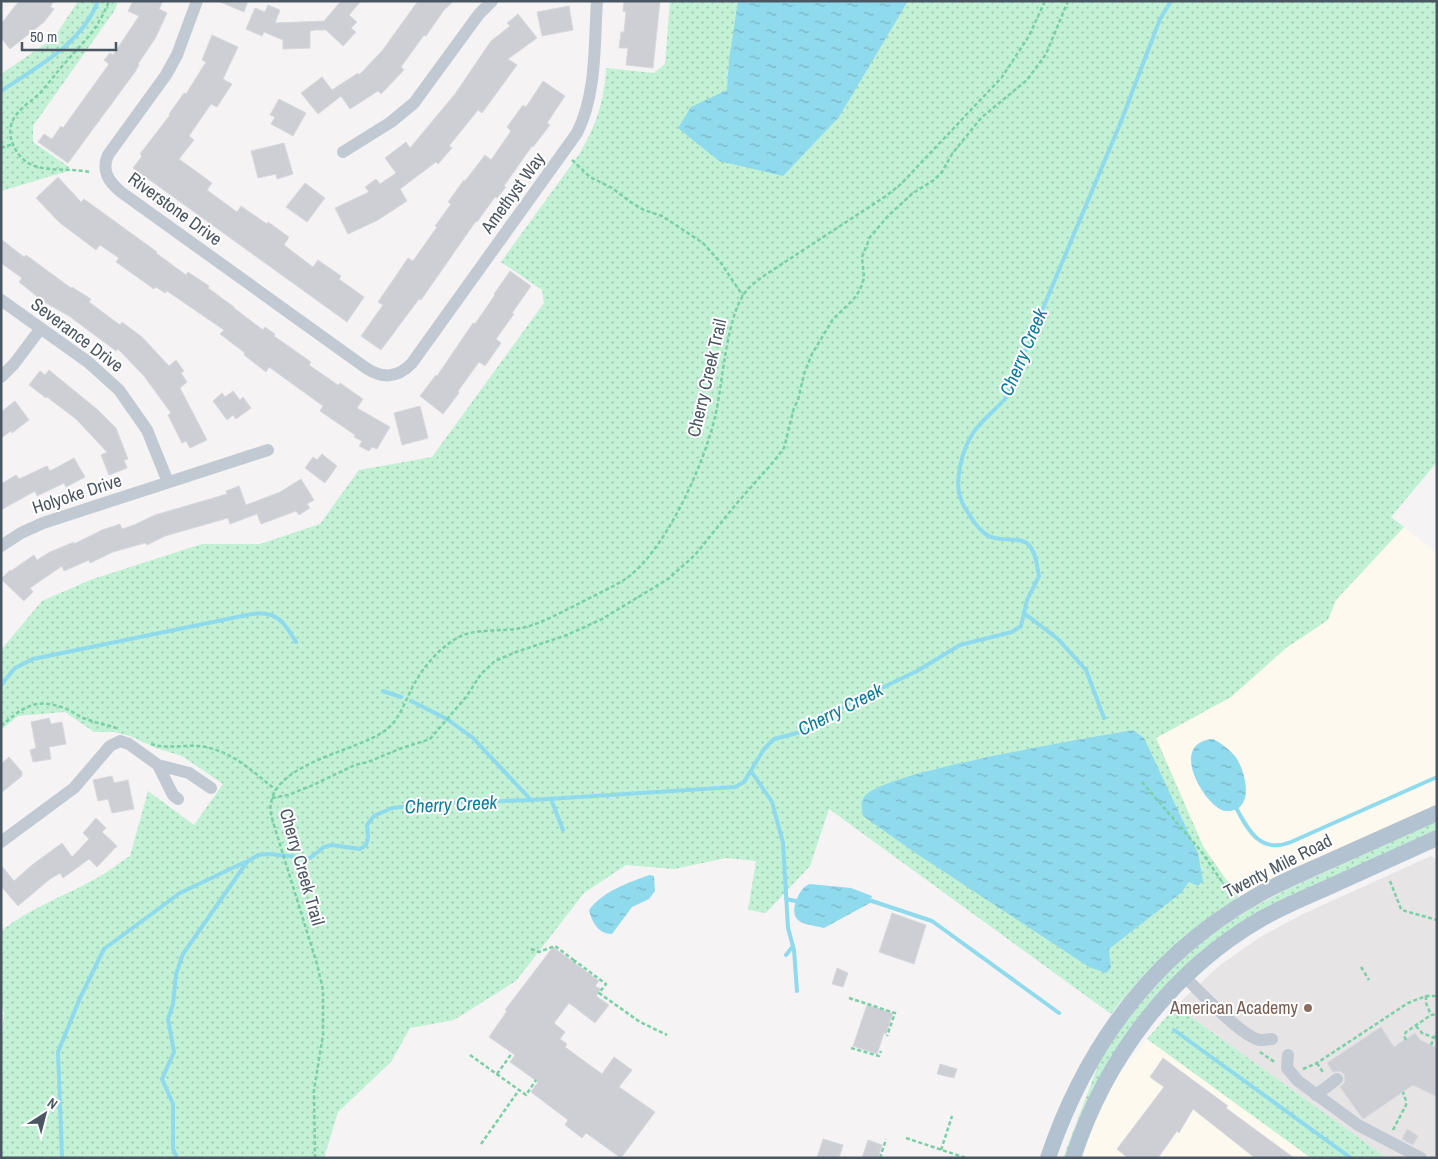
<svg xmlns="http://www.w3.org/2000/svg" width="1438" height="1159" viewBox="0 0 1438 1159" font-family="'Archivo Narrow',sans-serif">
	<defs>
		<pattern id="grass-dots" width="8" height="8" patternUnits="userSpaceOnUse" patternTransform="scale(1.25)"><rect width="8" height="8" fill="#c3f1d5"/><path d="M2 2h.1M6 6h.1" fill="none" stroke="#a0c6b0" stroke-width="1.8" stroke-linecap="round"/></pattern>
		<pattern id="water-ripples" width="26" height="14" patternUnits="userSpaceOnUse" patternTransform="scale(1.25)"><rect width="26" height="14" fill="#90daee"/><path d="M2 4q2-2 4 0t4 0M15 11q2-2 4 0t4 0" fill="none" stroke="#78b4c4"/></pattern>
	</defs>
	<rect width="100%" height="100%" fill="#f5f3f3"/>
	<path fill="#fdf9ef" d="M1404,527L1435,552L1437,551V805L1238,897L1203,846L1156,738L1231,697L1286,648L1328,620L1336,600Z
		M1147,1039L1311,1158H1082L1098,1113L1107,1095L1120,1072Z"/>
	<path fill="#e6e4e5" d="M1431,856L1437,860V1158H1387L1176,1006L1220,965L1262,936L1303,914Z"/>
	<path fill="url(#grass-dots)" d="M78,1H118L115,10L33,126V142L69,167L68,171L1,191V74L54,38Z
		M670,1H1437V462L1391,517L1404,527L1336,600L1328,620L1286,648L1231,697L1156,738L1203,846L1238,897C1186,932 1150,964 1111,1014L829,809L810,866L766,913L748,910L756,861L726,858L674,869L626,865L584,893L516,981L454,1020L410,1028L391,1062L338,1112L324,1158H1V1041L4,1013L1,1005V931C30,908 65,896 97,878C108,872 119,863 130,856L148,791L194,825L223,784L182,756L156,748L130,736L114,732H94L65,712L18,716L1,730V650L42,601L90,580L202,544H260L320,524L359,470L432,457L544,303L542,290L501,262L580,153C597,123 604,102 606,68L654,73L665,64Z
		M1437,821V830L1286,898L1118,1046L1092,1091L1066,1158H1063L1099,1063L1121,1026L1158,983L1176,964L1214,932L1252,908L1288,889Z
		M1176,1006L1387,1158H1311L1147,1039Z"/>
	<path fill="url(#water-ripples)" d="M738,1H908L839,117L783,176L719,161L678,128L691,107L727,90L729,60Z
		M1133,730L1144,738L1198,853L1203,881L1198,886L1189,882L1181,893L1109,949L1111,968L1106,973L1089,967L914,852L863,816C862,810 860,803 864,797C882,771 1091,738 1133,730Z
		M1213,739C1221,743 1229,749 1235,756C1246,771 1256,812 1226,811C1208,811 1165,743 1213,739Z
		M650,875L654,876L655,891L649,899L632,907L612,934C598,934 592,922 589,910C602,892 629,882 650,875Z
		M810,884L851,888L872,896L870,903L824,928C817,926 802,925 797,919C789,911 800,886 810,884Z"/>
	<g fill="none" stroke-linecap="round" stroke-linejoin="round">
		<path stroke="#90daee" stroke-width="4" d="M1,91C38,66 81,45 98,1
			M1024,613L1058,639L1086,670L1104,718
			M1,685L15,668L33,659L252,614C278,611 284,622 296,642
			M383,691L401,697
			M411,701L447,719L473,738L531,800
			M751,771L772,802L783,843L788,928L794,950L797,991
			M551,799L563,830
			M1234,804C1247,828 1259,855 1291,842L1437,777
			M786,899L800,902
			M867,901H872L932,921L1059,1013
			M786,955L793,946
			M1174,1030L1351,1158
			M62,1158L58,1052L80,998L104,949L180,893L245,862
			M177,1158L173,1149V1104L162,1079L174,1052L168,1019L173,1004L176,974L183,954L247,862L258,855L268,854L310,858L324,847L332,845L360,849L366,845L368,837L367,825L374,816L392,808L439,803L532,800L735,787L744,782L764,749L774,739L801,732L850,703L917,671L960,645L1012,632L1021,626L1027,600L1039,576C1037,566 1036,552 1028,544C1019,536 999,543 987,535C981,531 976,525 972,519C969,513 964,508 962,502C953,483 962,450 973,433C981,421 995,410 1005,399L1120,124L1160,19L1171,1"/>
	</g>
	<path fill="#cdcfd5" stroke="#d7d9de" d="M19,1H54L50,7L54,9L44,22L10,49L1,38V24Z
		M133,1H163L159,9L167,13L156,37L138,64L139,65L135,72L68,163L38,142L44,134L52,139L61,126L63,128L109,64L104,60L110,53L113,55L139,16L128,11Z
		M218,1H248L244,12Z
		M341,1H361L349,15L357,22L351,28L356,32L343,46L326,30H315L310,31V48L283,49V40L264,32L262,36L246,29L255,8L265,12L268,5L280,10L275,23L324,21Z
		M418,1H454L444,10L426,36L424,35L401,67L404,70L381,94L378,91L350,109L341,96L318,114L301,93L322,77L332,90L358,73L359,75L382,51Z
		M624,1H660L653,68L626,65L628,48H619L621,32H624L626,12L623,11Z
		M569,6L573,30L542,36L537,12Z
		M518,14L537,38L508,59L517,65L482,113L478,110L449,146L452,148L438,164L436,162L400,189L407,201L378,220L348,234L335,208L369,192L365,187L376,179L380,184L396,173L385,158L406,142L410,148L455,94L491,41L510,26L507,23Z
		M212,35L238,47L223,79L232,84L217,107L211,104L189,136L194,140L179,159L212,183L207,190L237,212L241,206L267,224L268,222L289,237L284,245L313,267L318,260L341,276L339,279L364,297L347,322L133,168L142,156L140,154L170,115L169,114L184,93L186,94L206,62L202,60Z
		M543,81L565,96L547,123L550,125L533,147L532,146L504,186L506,187L497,198L495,197L477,222L476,221L421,300L419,299L381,350L361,336L383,305L378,302L408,258L413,261L437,227L435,226L451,204L448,202L464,180L465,181L485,155L491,160L511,131L507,127L523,105L526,107Z
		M279,99L306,113L293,136L271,124L275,117L270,115Z
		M284,143L293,174L277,179L276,174L258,178L251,151Z
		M58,177L81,202L84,199L157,252L156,253L186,275L188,272L209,286L208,288L234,307V308L263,330L265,327L275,334L274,336L311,362L309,365L338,385L340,383L363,399L357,408L390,427L377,449L372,447L369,451L359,446L362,441L354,437L355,435L320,411L323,406L269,367L266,372L244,355L245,353L220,334L224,330L167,291L165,293L156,287L154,289L116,262L119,258L100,245L96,250L60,223L36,198Z
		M305,183L325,198L307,222L286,207Z
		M1,239L24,257L26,255L71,288L72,287L91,299L89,302L120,325L122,322L142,337L169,366L176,360L184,371L181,373L187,382L180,388L207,440L190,448L186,441L182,443L168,415L171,413L144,376L118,349L116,351L69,316L44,302L19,282L22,278L1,263Z
		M510,271L531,286L512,313L514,314L496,339L501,343L485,366L479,362L458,391L459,393L443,414L420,396L436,375L437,376L473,323L475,324L495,295L494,294Z
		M49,370L98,410L116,428L128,459L124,460L127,468L109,475L101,455L107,452L76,419L47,397L46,398L29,385L40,371L45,375Z
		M233,391L240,400L243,397L251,408L236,419L233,415L227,420L213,401L222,393L225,397Z
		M15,401L29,420L12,433L11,431L1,438V412Z
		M420,406L428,438L402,445L394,413Z
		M322,454L337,466L325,483L305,468L313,457L317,460Z
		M74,458L85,477L66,487L64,483L37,496L35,491L1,510V484L16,475L19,479L47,466L50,471Z
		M301,479L314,500L307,504L310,508L299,515L296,511L261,524L257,514L230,524L228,518L165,536L147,545L145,543L113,552L90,563L89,560L64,571L62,566L30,588L33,592L24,601L1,579L10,570L11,571L34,555L37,560L50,552L74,542V544L102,530L120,524L122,529L134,525L155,515L227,494L226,491L239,486L246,505L280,492Z
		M49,718L51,724L62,722L66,744L49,747L51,759L33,762L30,750L36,748L31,722Z
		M9,757L22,772V776L1,793V764Z
		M112,776L114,783L128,780L134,809L112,813L108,799L98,801L93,780Z
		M96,818L106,828L102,832L117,846L97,867L89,859L63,878L60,873L50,879L18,906L1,886V865L14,881L32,865L62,843L72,857L89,839L83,833Z
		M892,913L926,925L914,964L879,952Z
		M553,947L599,981L595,986L601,989L596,996L609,1005L595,1023L569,1003L554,1023L565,1032L560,1039L567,1044L565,1047L602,1074L614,1057L632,1070L619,1087L655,1112L621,1158L586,1133L582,1138L565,1125L568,1120L531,1092L538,1082L510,1062L515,1055L489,1037L507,1011L505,1010Z
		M837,968L848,973L843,987L832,984Z
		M867,1005L893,1013L886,1034L884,1033L877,1054L853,1046Z
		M1381,1027L1394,1047L1415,1033L1420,1040L1437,1048V1097L1413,1085L1363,1119L1340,1087L1345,1082L1344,1074L1340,1071L1333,1072L1327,1063Z
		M1163,1058L1228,1106L1226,1108L1294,1158H1255L1193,1109L1179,1133L1177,1131L1158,1158H1128L1117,1149L1164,1087L1150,1077Z
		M940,1064L957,1069L954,1078L937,1074Z
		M1407,1129L1418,1136L1413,1145L1402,1139Z
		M823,1139L843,1145L839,1158H817Z
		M868,1140L882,1145L878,1158H862Z"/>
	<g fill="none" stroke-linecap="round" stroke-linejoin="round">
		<path stroke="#7ad0a6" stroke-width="2.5" stroke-dasharray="4 2.5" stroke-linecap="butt" d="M1,148L13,144
			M572,160L590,177L612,188L632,203L644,210L662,216L703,243L721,263L743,296
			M89,172C71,168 50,172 32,165C16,158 5,136 13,120C19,108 31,102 40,93C49,83 56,73 65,63C85,40 97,31 109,1
			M1,726C22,708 35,697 64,708C73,711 80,718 89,720C99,724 109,725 119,729
			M151,744C166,749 182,745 198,746C230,749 252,771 276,790
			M1142,782L1201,851L1231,895
			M272,798L288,795L313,785L355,765L368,762L399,749L430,739L466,697L481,674L495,661L516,652L567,635L602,619L668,579L695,555L737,503L775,460L784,448L794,408L798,400L804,374L812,354L833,319L853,300L860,290L864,278L862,257L870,237L889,215L913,193L934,180L942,172L952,154L981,118L1027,80L1046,54L1068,1
			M1390,881L1401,909L1405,911L1437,920
			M531,949L539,952L555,946L575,961
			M574,963L575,961L606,984L599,993L640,1022L667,1035
			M1361,967L1369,980
			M1426,996V1003L1431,1015
			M849,998L895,1013L887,1036
			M1416,1026L1422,1033L1437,1039
			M1406,1040L1404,1036L1406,1032L1431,1015L1437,1014
			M1431,1045L1437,1032
			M851,1048L879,1056L881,1051
			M1260,1052L1276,1063
			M470,1055L526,1095L536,1080
			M1317,1063L1324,1074
			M1303,1069L1317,1063L1408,1003L1426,996H1437
			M497,1074L512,1053
			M1393,1130L1406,1105V1101L1403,1092
			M906,1138L966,1158
			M481,1144L519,1090
			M941,1150L952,1116
			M315,1158L314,1090L323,1035V990L317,964L273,822C271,814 269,807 272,799C281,763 354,751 383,732C399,722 404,703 413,686C423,667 440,647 459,637C476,628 503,632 522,628C542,623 560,613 578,604C593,596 609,589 624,580C665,553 704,464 715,417C723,384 726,314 747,290C751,285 757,281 762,277L886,196L901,184L1002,77L1029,36L1045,1
			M845,1158L846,1157
			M880,1158L886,1139"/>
		<path stroke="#c1cad2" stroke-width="12" d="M197,1L177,55L166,75L108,155C101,171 109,182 121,192L366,368C383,379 398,378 412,363L577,133C597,93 594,45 597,1
			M343,152L391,122L414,103L479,14L492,1
			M1,300L88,362L119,390L147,430L168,482
			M1,377L14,364L41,328
			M1,546L21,533L43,523L268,450
			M158,765L173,795L178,799
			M1,842L74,788L110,746L120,741L129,744L158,765L189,773L211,788
			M1185,977C1199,991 1242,1037 1260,1040C1264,1040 1269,1039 1272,1039
			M1288,1055L1287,1068L1298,1081L1358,1125L1421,1158
			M1316,1095L1337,1079"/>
		<path stroke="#b3c2d1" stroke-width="16" d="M1048,1158C1086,1046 1153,954 1258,895C1279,883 1301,874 1323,864C1361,847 1399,830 1437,813
			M1073,1158C1105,1059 1171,971 1261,919C1284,906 1309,896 1333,885C1368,869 1402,854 1437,838"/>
	</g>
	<circle fill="#8d6e63" stroke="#fff" stroke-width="2" cx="1308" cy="1008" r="5"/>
	<g text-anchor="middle" stroke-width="4" stroke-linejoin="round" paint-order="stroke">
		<g font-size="18" fill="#4a5661" stroke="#fff">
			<text transform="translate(513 193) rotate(-54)" y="6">Amethyst Way</text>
			<text transform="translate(175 209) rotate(36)" y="6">Riverstone Drive</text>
			<text transform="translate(77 335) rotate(37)" y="6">Severance Drive</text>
			<text transform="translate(707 378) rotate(-77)" y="6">Cherry Creek Trail</text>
			<text transform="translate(77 494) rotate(-18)" y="6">Holyoke Drive</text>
			<text transform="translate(1278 866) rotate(-27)" y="6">Twenty Mile Road</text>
			<text transform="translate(302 867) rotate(74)" y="6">Cherry Creek Trail</text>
		</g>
		<g font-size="18" fill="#785e54" stroke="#fff" text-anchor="end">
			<text x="1298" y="1014">American Academy</text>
		</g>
		<g font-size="19" font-style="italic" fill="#0c7c9b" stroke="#fff">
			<text transform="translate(1023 352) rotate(-67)" y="7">Cherry Creek</text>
			<text transform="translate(840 709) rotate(-27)" y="7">Cherry Creek</text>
			<text transform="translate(451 804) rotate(-3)" y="7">Cherry Creek</text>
		</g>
	</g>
	<rect width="1438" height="1159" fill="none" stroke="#4a5661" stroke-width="5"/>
	<g transform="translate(45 1114) rotate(36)" stroke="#ffffff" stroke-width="4" paint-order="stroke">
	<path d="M0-4L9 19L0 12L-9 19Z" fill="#4a5661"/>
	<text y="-8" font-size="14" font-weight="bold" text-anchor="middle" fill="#4a5661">N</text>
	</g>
	<path d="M22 42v8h94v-8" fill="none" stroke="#4a5661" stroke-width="2.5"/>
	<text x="30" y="42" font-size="15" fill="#4a5661" stroke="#ffffff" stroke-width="4" paint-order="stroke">50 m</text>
</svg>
